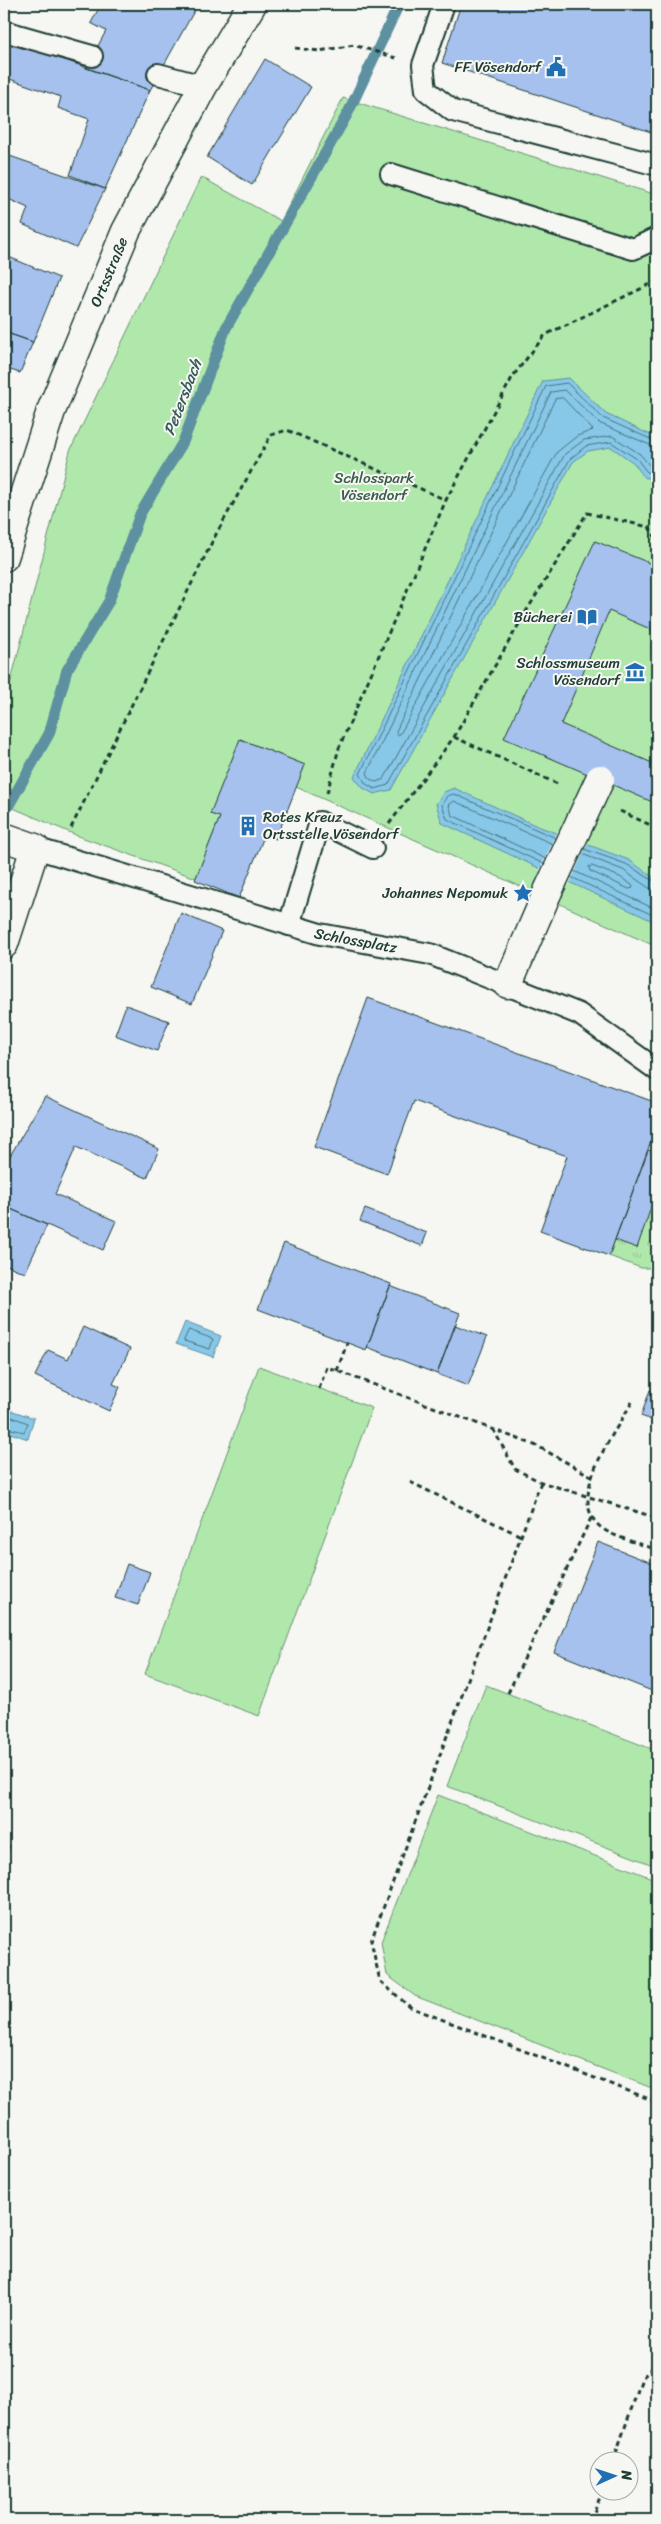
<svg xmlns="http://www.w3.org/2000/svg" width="661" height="2524" viewBox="0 0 661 2524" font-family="Sriracha,sans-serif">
	<defs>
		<pattern id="grass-tufts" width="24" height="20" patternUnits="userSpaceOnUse" patternTransform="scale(1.25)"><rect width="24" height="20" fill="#b0e8ac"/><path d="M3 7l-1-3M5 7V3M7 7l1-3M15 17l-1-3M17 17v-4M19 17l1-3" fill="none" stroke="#97c895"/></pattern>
	</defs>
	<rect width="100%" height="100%" fill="#f6f6f2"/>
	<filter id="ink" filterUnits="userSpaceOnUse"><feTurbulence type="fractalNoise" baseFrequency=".02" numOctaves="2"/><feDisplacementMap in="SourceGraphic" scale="10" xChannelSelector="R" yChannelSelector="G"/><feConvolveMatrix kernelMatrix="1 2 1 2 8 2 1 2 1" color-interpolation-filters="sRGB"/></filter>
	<g filter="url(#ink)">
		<path fill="url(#grass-tufts)" stroke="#689270" d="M650,1211L657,1214V1268H641L609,1256L615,1240Z"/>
		<path fill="#b0e8ac" stroke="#689270" d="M343,98L657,195V947L296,787L305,765L240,739L211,814L220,817L196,878L78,836L4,804V708L70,451L201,177L281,221Z
			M259,1366L372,1408L259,1716L145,1674Z
			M486,1685L657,1751V1854L653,1865L447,1786Z
			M438,1795L657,1880V2090L415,1996L387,1975L381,1942Z"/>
		<path fill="#87c7e8" stroke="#5d90a0" d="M569,378L606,414L657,438V481L644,477L634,463L611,447L588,451L573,462L391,790L374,794L363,788L354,777L543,381Z
			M454,788L535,825L629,860L657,880V923L442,823L436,804L444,792Z
			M185,1322L221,1336L213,1357L176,1344Z
			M4,1408L34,1418L28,1439L4,1431Z"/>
		<path fill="#f6f6f2" d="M558,831L588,842L569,885L539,871Z"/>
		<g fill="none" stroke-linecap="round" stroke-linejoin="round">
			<path stroke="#49747c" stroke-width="1" d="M563,398L593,430L577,436L557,452L400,734L397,735L396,731L555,399Z
				M657,442L603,418L567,383L546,386L360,774L366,784L375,789L388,785L570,459L586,446L611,442L637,459L647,472L657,475
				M657,448L599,423L565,390L551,392L367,773L370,779L376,782L384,779L565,454L584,440L612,436L640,454L651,467L657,469
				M584,849L626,864L657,883
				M582,854L623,870L649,888L657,890
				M546,859L452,815L449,805L454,801L553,844
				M544,864L447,819L442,805L447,796L454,794L556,838
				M592,866L620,877L632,885L633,888L629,889L590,871L589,867Z
				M574,871L657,910
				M571,877L657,917
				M189,1330L213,1339L210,1349L184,1341Z
				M4,1414L28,1423L24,1432L4,1427"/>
			<path stroke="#5d90a0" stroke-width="11" d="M9,805L49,734L67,670L109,601L140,514L183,442L226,328L348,113L399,4"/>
		</g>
		<path fill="#a6c1ee" stroke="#1f3d34" d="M101,4H110L118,8L120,4H198L150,90L86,68L106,31L91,23Z
			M461,4H657V134L442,63Z
			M4,41L28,47L150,90L105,189L70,175L89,119L58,108L61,97L4,77Z
			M265,59L311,87L252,185L207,157Z
			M4,154L105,189L76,248L22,224L28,208L4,197Z
			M4,255L59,278L33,342L4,332V316L7,309L4,308Z
			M4,332L33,342L20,373L4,368Z
			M595,541L657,566V632L609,611L561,724L657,765V804L504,738Z
			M657,632V651L651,648Z
			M240,739L305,765L276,839L265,834L239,898L195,880L220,817L210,814Z
			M181,913L222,931L192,1004L151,987Z
			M368,998L657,1103V1125L609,1256L540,1231L567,1156L414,1101L387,1174L314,1147Z
			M126,1005L169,1021L157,1051L115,1035Z
			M45,1096L159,1149L147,1178L76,1147L55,1194L116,1221L103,1250L4,1206V1166Z
			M648,1150L657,1153V1190L637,1248L615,1240Z
			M4,1206L47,1225L25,1273L4,1264Z
			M365,1209L427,1233L422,1246L360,1221Z
			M284,1243L391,1284L366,1350L258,1309Z
			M390,1286L460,1313L437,1374L367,1347Z
			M455,1325L487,1337L468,1386L437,1374Z
			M83,1327L130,1349L113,1384L120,1387L109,1411L35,1376L48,1350L68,1359Z
			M650,1390L657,1393V1422L641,1416Z
			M598,1542L657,1565V1693L554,1652Z
			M127,1564L150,1572L138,1605L115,1598Z
			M4,1844L10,1846L4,1861Z"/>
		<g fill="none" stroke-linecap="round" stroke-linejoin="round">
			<defs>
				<g id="service">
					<path d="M444,4L423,65L426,90L453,111L657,165"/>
					<path d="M4,31L92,56"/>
					<path d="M158,74L203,86"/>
					<path d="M391,174L633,249L657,238"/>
					<path id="s1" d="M35,848L320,934L430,954L579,1014L657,1070"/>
					<path d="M289,925L320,822L373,848"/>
				</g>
				<path id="pedestrian" d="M508,984L548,891"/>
				<path id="minor" d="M4,837L35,848L4,944"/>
				<g id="tertiary">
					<path id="s2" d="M4,557L51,411L126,231L203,86L252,4"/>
				</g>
			</defs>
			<use href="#service" stroke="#1f3d34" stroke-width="24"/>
			<use href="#pedestrian" stroke="#1f3d34" stroke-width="31"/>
			<use href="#minor" stroke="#1f3d34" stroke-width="31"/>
			<use href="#tertiary" stroke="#1f3d34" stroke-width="31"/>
			<path stroke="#1f3d34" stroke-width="3" stroke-dasharray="5 4" stroke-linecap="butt" d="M295,48L319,51L354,45L396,58
				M454,737L560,785
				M327,793L339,748L446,500L513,376L545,335L657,281
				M620,811L657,828
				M389,824L454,737L527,610L587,513L649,527L657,540
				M71,828L214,538L271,435L287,430L446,500
				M337,1371L347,1343
				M319,1389L327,1367L537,1446L591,1476
				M632,1402C616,1432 562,1500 603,1529C616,1538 642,1544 657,1550
				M493,1429L515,1469L541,1482L657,1518
				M410,1482L521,1536
				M541,1482L371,1941L380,1981L410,2007L657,2102
				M508,1693L592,1516
				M613,2462L642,2378L657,2363
				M591,2520L602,2492"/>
			<use href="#service" stroke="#f6f6f2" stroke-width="20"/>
			<use href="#pedestrian" stroke="#f6f6f2" stroke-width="28"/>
			<use href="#minor" stroke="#f6f6f2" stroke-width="28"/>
			<use href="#tertiary" stroke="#f6f6f2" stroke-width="28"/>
			<defs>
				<path id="pedestrian-bridge" d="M548,891L600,779"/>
			</defs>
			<use href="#pedestrian-bridge" stroke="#1f3d34" stroke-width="31" stroke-linecap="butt"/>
			<use href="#pedestrian-bridge" stroke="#f6f6f2" stroke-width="28"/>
		</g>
	</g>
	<defs>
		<symbol id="civic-bare" viewBox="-9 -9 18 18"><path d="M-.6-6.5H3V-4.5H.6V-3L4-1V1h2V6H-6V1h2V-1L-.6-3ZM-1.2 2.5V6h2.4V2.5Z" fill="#1f6fb2" stroke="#f6f6f2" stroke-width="2.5" paint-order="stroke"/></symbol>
		<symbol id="library-bare" viewBox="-9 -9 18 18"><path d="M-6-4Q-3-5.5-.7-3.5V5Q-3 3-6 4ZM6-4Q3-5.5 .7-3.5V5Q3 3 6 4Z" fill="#1f6fb2" stroke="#f6f6f2" stroke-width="2.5" paint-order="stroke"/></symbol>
		<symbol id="museum-bare" viewBox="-9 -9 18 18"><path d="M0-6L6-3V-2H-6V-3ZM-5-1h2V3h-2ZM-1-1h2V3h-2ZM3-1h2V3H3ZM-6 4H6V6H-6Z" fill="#1f6fb2" stroke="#f6f6f2" stroke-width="2.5" paint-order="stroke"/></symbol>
		<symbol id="building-bare" viewBox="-9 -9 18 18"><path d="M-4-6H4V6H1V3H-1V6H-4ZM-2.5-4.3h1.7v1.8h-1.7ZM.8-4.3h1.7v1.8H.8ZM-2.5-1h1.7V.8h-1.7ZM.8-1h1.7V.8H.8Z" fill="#1f6fb2" stroke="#f6f6f2" stroke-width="2.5" paint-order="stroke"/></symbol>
		<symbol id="sight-bare" viewBox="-9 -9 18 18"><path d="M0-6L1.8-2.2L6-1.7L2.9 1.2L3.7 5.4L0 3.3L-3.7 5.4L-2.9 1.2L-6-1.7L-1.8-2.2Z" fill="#1f6fb2" stroke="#f6f6f2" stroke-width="2.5" paint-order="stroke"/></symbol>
	</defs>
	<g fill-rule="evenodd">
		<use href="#civic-bare" x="542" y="53" width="28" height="28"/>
		<use href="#library-bare" x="573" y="603" width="28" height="28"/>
		<use href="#museum-bare" x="621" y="658" width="28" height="28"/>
		<use href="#building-bare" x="234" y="812" width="28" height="28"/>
		<use href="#sight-bare" x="509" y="879" width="28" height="28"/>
	</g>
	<g text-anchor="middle" stroke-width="4" stroke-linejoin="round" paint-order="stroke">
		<g font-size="15" fill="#1f3d34" stroke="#f6f6f2" text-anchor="end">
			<text x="541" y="72">FF Vösendorf</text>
			<text x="572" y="622">Bücherei</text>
			<text x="620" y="668">Schlossmuseum<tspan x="620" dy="17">Vösendorf</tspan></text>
			<text x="263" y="822" text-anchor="start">Rotes Kreuz<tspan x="263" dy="17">Ortsstelle Vösendorf</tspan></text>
			<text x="508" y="898">Johannes Nepomuk</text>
		</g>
		<g font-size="15" fill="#1f3d34" stroke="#f6f6f2">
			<text dy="5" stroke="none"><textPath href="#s2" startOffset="304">Ortsstraße</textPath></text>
			<text dy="5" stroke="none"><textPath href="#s1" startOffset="334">Schlossplatz</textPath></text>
		</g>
		<g font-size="15" fill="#3c5f4c" stroke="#f6f6f2">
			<text x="374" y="483">Schlosspark<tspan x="374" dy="17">Vösendorf</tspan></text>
		</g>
		<g font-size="16" font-style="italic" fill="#345958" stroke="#f6f6f2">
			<text transform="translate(182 397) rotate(-69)" y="6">Petersbach</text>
		</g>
	</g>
	<rect width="661" height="2524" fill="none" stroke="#f6f6f2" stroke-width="20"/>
	<rect x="10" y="10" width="641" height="2504" fill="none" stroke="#1f3d34" stroke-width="2" filter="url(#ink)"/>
	<g transform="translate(614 2476) rotate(87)"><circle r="24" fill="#f6f6f2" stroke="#a0aca6"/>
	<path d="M0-4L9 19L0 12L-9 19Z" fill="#1f6fb2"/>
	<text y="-8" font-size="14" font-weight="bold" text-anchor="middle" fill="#1f3d34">N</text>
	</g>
</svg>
